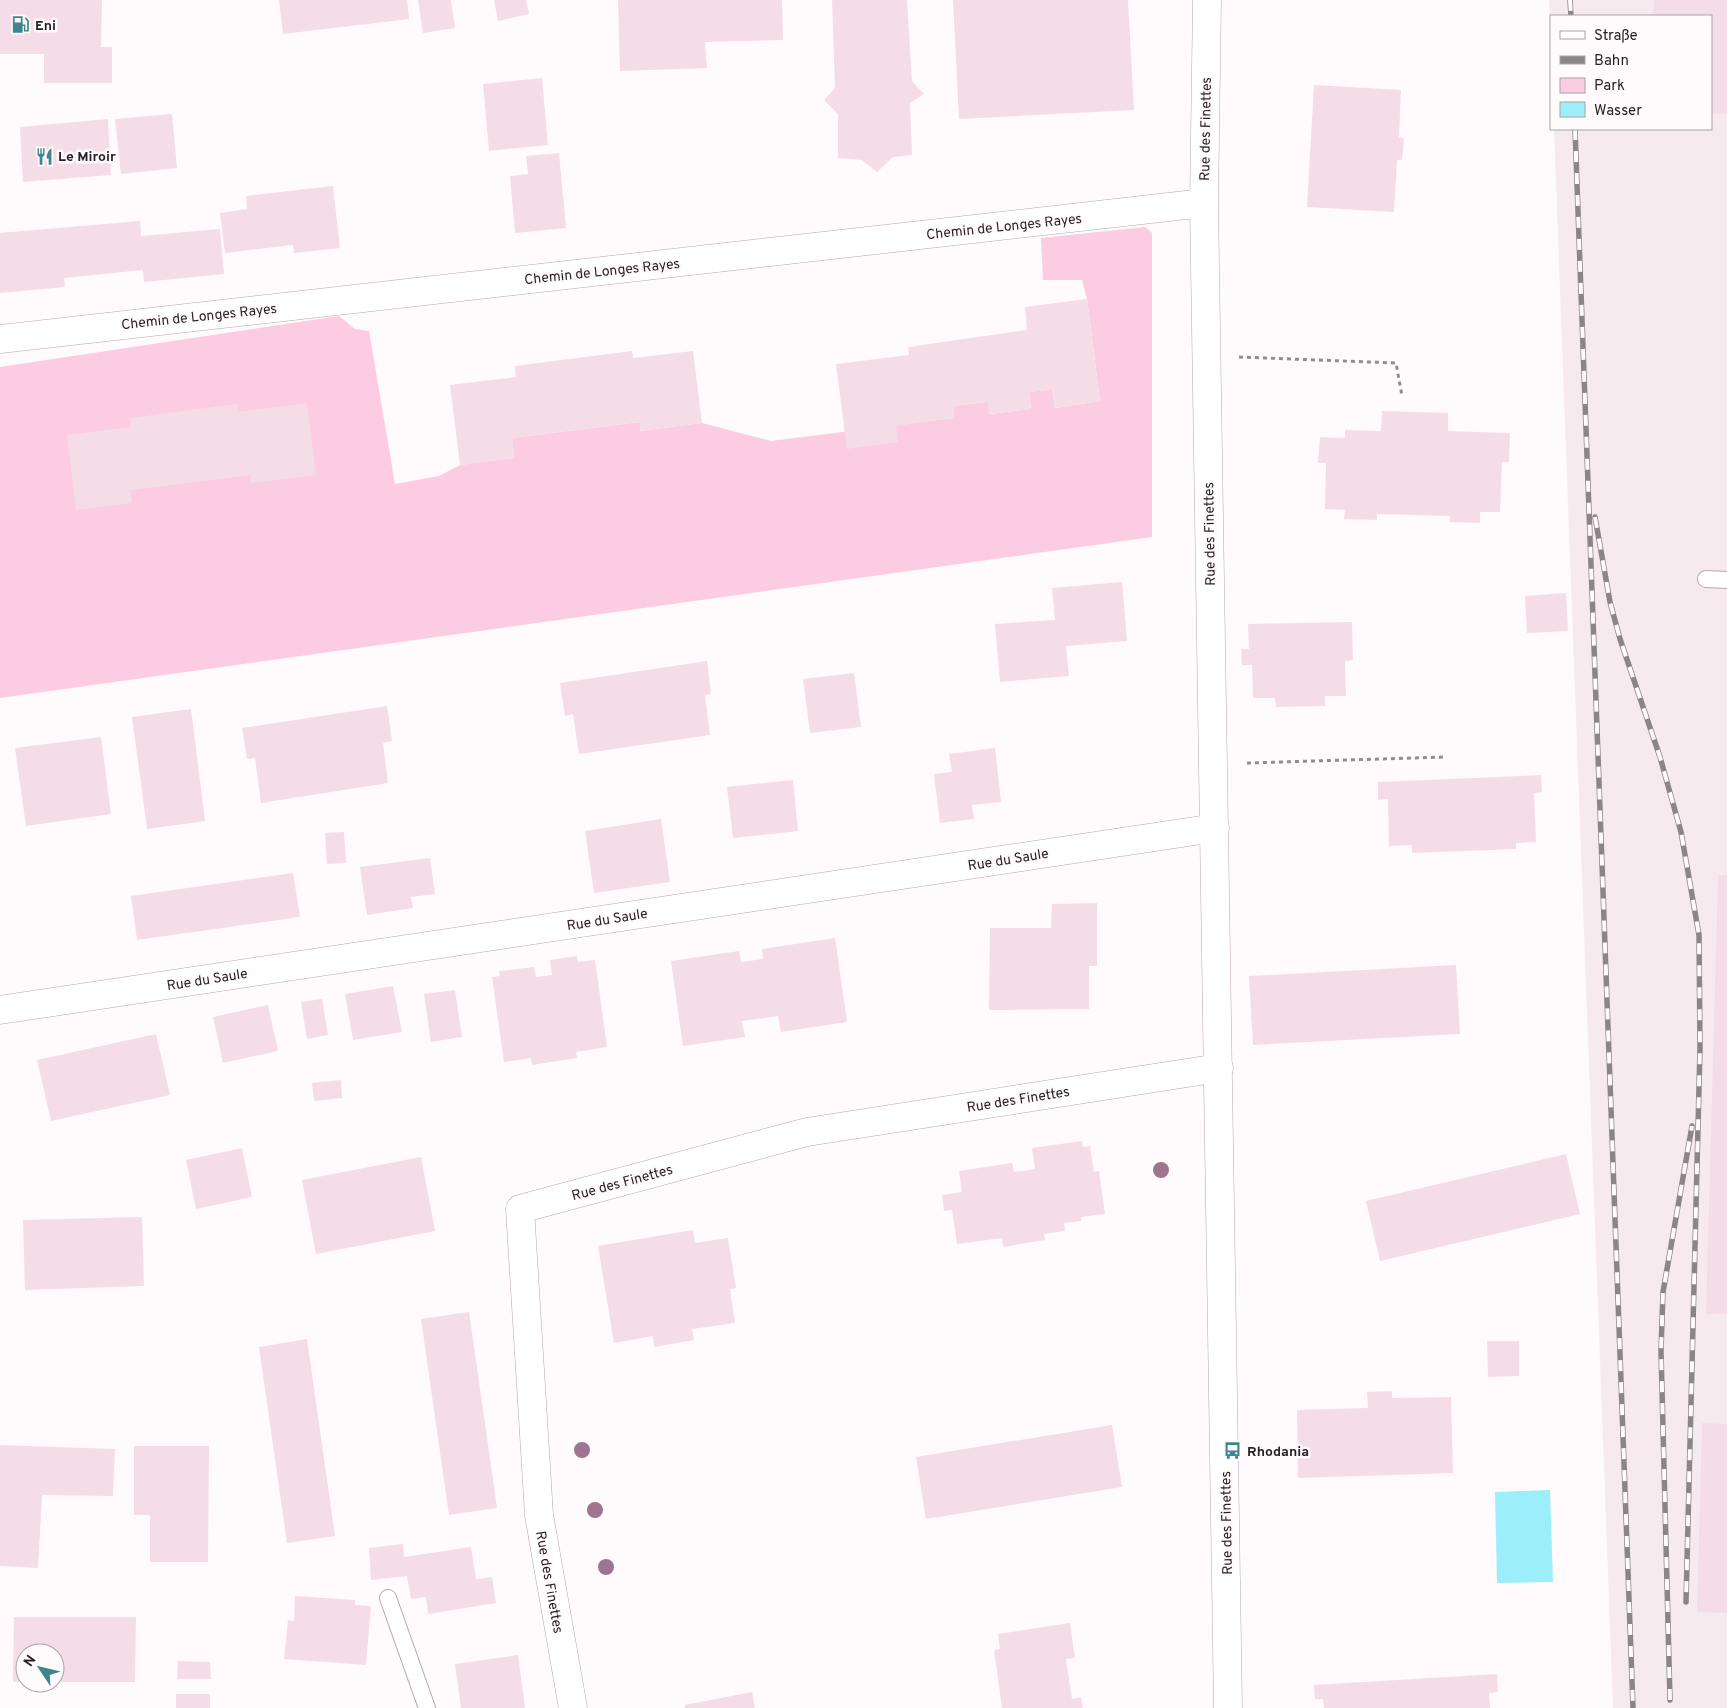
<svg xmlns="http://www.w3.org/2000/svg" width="1727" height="1708" viewBox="0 0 1727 1708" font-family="Overpass,sans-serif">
	<rect width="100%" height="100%" fill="#fffafc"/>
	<path fill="#f7eaef" d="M1549,0H1727V1708H1613L1554,129H1711V16H1551V37Z"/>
	<path fill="#fbcce2" d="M1145,227L1152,233V537L0,698V367L339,316L355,329L369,331L395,484L439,476L460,465L514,458L512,438L640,422V431L702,423L771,441L954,418L953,406L988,402L990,414L1031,409L1029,392L1052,389L1055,408L1100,401L1087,299L1082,280H1043L1041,238Z"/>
	<path fill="#9ceffa" d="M1550,1490L1553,1582L1497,1583L1495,1492Z"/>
	<path fill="#f5dde8" d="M0,0H102L101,47H112V83H44V54H0Z
		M279,0H407L409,19L283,34Z
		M418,0H451L455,28L423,33Z
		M494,0H526L529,14L498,21Z
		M618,0H782L783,40L705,42L707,68L620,71Z
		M832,0H907L912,81L924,94L910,103L912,155L893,157L877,172L862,160L838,158V114L824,100L835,88Z
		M953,0H1128L1134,110L959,119Z
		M1654,0H1727V114H1711V16H1653Z
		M542,78L548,145L489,151L483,84Z
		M1314,85L1401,90L1399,137L1404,138L1402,160H1397L1394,212L1307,207Z
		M172,114L177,168L121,174L115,119Z
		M108,119L111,175L23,182L20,127Z
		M559,153L566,228L515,233L510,176L528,174L526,156Z
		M333,186L340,248L294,253L293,245L225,253L220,213L247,209L246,196Z
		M140,221L141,236L220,229L224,274L144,282L143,270L64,278L65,287L0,293V233Z
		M1087,299L1100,401L1055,408L1052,389L1029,392L1031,409L989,414L988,402L953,406L954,418L896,426L898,442L847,449L836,364L909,355L908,347L1027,330L1025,307Z
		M632,351L633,358L693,351L702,423L640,431V422L512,438L515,458L460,465L450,385L516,377L515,366Z
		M307,403L316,475L251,483V475L130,490L132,503L76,510L67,435L131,427L130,418L237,404V412Z
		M1382,411L1448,413V431L1510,433L1509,462H1502L1500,512H1480V523L1450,522V516L1377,514V520L1344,519L1345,510L1325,509L1326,463H1318L1320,437L1345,438V430L1381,431Z
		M1122,582L1127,641L1066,646L1069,676L1000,682L995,624L1055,620L1052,588Z
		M1566,593L1568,631L1527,633L1525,596Z
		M1352,622L1353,660L1345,661L1346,696H1325V706L1276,707L1275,698H1253L1252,665H1242L1241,649H1249L1248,624Z
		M707,661L711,694L705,695L710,735L579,754L573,714L565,716L560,683Z
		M854,673L861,727L810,733L803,679Z
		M387,706L392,741L383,743L388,783L261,803L255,758L247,759L242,728Z
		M191,709L205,821L147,829L132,717Z
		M101,737L111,814L26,826L15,748Z
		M995,748L1001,802L972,805L974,819L940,823L934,774L952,772L949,754Z
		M1541,775L1542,792L1534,793L1536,842L1516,843V849L1412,853V845L1389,846L1388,799L1378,800V782Z
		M793,780L798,831L733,838L727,787Z
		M661,819L670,882L594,893L585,831Z
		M344,832L346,863L327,864L325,833Z
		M430,858L435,894L411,897L413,908L367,915L360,867Z
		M293,873L300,917L137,940L131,896Z
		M1718,875H1727V1314H1706Z
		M1097,903V966H1089V1009L989,1010L990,928H1051L1052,904Z
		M835,938L847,1022L781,1032L778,1016L742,1021L745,1037L683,1046L671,961L739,951L741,962L763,959L762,949Z
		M577,956L578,962L595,960L607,1047L576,1052L577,1058L532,1065L531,1058L504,1062L492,977L500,976L499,971L534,967L536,977L552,975L550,960Z
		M1456,965L1460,1034L1253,1045L1249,976Z
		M393,986L402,1032L353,1040L345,994Z
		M455,990L462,1037L431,1042L424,994Z
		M322,999L328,1035L307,1039L301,1002Z
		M268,1005L278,1051L223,1063L213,1017Z
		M156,1034L170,1095L51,1121L37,1060Z
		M341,1080L342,1098L314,1101L312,1083Z
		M1082,1141L1083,1147L1090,1146L1094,1172L1099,1171L1105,1214L1081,1217V1221L1064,1223L1065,1231L1044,1234L1045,1240L1003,1247L1002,1238L957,1244L952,1210L944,1211L942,1195L962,1192L959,1171L1012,1163L1014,1172L1035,1169L1032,1148Z
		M242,1148L252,1197L196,1209L186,1160Z
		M1566,1154L1580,1214L1380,1261L1366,1201Z
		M421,1157L435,1231L316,1254L302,1180Z
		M142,1217L144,1286L25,1290L23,1220Z
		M693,1230L695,1243L728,1238L736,1288L730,1289L735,1323L692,1329L694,1340L654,1347L653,1336L614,1343L598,1246Z
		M469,1312L497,1508L449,1515L421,1319Z
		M307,1339L335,1536L287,1543L259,1347Z
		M1487,1341H1519V1376L1488,1377Z
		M1392,1391V1398L1451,1397L1453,1473L1298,1478L1297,1410L1368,1408L1367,1392Z
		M1702,1423L1727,1424V1613L1697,1612Z
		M1112,1425L1122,1487L926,1519L916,1457Z
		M0,1445L115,1449L113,1496L42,1495L38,1568L0,1566Z
		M134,1446H209L208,1562H150V1515H134Z
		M403,1544L404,1557L471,1547L476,1579L492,1577L496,1603L428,1614L426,1597L411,1599L407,1576L371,1580L369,1548Z
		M295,1596L355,1600V1605L371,1606L366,1665L284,1659L288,1620L294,1621Z
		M14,1617H136L135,1682H55V1653H25V1682H13Z
		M1070,1623L1075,1658L1066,1659L1072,1699L1081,1697L1083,1708H1002L994,1650L1000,1649L998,1634Z
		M518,1655L525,1708H461L455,1664Z
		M178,1661L210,1662L211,1679H177Z
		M1497,1674L1498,1692L1489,1693L1490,1708H1324L1323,1699H1315L1314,1685Z
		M752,1692L755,1708H685V1705Z
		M176,1694H210V1708H176Z"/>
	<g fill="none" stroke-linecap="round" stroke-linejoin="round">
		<defs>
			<path id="service" d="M1706,579L1727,580
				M388,1598L427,1708"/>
			<path id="minor" d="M1207,0L1204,203L1228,1708
				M0,339L1204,203
				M0,1010L1215,828
				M573,1708L539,1515L520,1209L807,1132L1219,1068"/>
		</defs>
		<use href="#service" stroke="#bba4af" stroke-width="18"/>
		<use href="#minor" stroke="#bba4af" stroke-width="29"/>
		<path stroke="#938c8f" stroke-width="3" stroke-dasharray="4 4" stroke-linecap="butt" d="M1239,357L1396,363L1402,396
			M1247,763L1446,757"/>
		<use href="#service" stroke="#fff" stroke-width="16"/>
		<use href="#minor" stroke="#fff" stroke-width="28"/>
		<defs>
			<path id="rail" d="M1570,0L1571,16
				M1575,129L1633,1708
				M1595,517L1610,602L1620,639L1660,757L1681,832L1699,935L1700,1048L1686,1602
				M1670,1700L1661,1351L1663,1292L1692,1126"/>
		</defs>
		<use href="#rail" stroke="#8c8588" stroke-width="5.5"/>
		<use href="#rail" stroke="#fffafc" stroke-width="4" stroke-dasharray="11" stroke-linecap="butt"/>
	</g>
	<g fill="#9e748e">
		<circle cx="1161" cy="1170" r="8"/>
		<circle cx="582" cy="1450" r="8"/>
		<circle cx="595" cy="1510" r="8"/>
		<circle cx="606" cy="1567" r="8"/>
	</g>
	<defs>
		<symbol id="fuel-bare" viewBox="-9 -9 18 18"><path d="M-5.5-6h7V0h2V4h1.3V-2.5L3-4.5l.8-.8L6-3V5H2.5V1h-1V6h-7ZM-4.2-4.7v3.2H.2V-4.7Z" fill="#3e858e" stroke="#fffafc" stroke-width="2.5" paint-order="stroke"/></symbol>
		<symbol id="restaurant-bare" viewBox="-9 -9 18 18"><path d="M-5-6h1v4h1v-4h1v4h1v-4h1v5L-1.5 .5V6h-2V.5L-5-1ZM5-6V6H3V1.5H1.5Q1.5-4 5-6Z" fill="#3e858e" stroke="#fffafc" stroke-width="2.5" paint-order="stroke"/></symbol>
		<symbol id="bus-bare" viewBox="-9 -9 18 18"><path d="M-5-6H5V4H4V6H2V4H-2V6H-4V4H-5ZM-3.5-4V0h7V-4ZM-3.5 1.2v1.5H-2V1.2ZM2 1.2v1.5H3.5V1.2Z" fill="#3e858e" stroke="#fffafc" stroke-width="2.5" paint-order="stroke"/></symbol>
	</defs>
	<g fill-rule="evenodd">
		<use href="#fuel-bare" x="8" y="12" width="25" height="25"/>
		<use href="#restaurant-bare" x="32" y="144" width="25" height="25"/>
		<use href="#bus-bare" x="1220" y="1438" width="25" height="25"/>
	</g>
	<g text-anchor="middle" stroke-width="5" stroke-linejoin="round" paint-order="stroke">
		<g font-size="14" font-weight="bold" fill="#271f23" stroke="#fffafc" text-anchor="start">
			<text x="35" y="30">Eni</text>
			<text x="58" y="161">Le Miroir</text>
			<text x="1247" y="1456">Rhodania</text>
		</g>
		<g font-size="14" fill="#271f23" stroke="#fffafc">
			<text transform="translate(1205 129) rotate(-89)" y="5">Rue des Finettes</text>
			<text transform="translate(1004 226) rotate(-6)" y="5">Chemin de Longes Rayes</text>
			<text transform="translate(602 271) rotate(-6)" y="5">Chemin de Longes Rayes</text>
			<text transform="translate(199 316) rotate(-6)" y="5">Chemin de Longes Rayes</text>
			<text transform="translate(1209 534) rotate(-91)" y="5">Rue des Finettes</text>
			<text transform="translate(1008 859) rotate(-9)" y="5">Rue du Saule</text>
			<text transform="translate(607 919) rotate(-9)" y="5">Rue du Saule</text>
			<text transform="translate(207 979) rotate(-9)" y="5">Rue du Saule</text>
			<text transform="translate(1018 1099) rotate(-9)" y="5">Rue des Finettes</text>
			<text transform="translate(622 1182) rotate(-15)" y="5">Rue des Finettes</text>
			<text transform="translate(1226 1523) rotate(-91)" y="5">Rue des Finettes</text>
			<text transform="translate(550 1582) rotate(80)" y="5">Rue des Finettes</text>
		</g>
	</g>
	<rect x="1550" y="15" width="162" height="115" fill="#fffafc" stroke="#a9a2a5"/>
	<rect x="1560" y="31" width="25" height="8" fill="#ffffff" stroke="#a9a2a5"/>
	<text x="1594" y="40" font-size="15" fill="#271f23">Straße</text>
	<rect x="1560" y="56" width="25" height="8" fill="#8c8588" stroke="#a9a2a5"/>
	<text x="1594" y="65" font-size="15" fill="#271f23">Bahn</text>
	<rect x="1560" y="78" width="25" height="15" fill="#fbcce2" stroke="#a9a2a5"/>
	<text x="1594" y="90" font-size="15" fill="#271f23">Park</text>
	<rect x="1560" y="102" width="25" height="15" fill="#9ceffa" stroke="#a9a2a5"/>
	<text x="1594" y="115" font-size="15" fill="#271f23">Wasser</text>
	<g transform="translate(40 1668) rotate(305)"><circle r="24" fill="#fffafc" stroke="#a9a2a5"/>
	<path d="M0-4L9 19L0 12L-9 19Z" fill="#3e858e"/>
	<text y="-8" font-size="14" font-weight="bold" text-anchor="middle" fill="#271f23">N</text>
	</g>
</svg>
